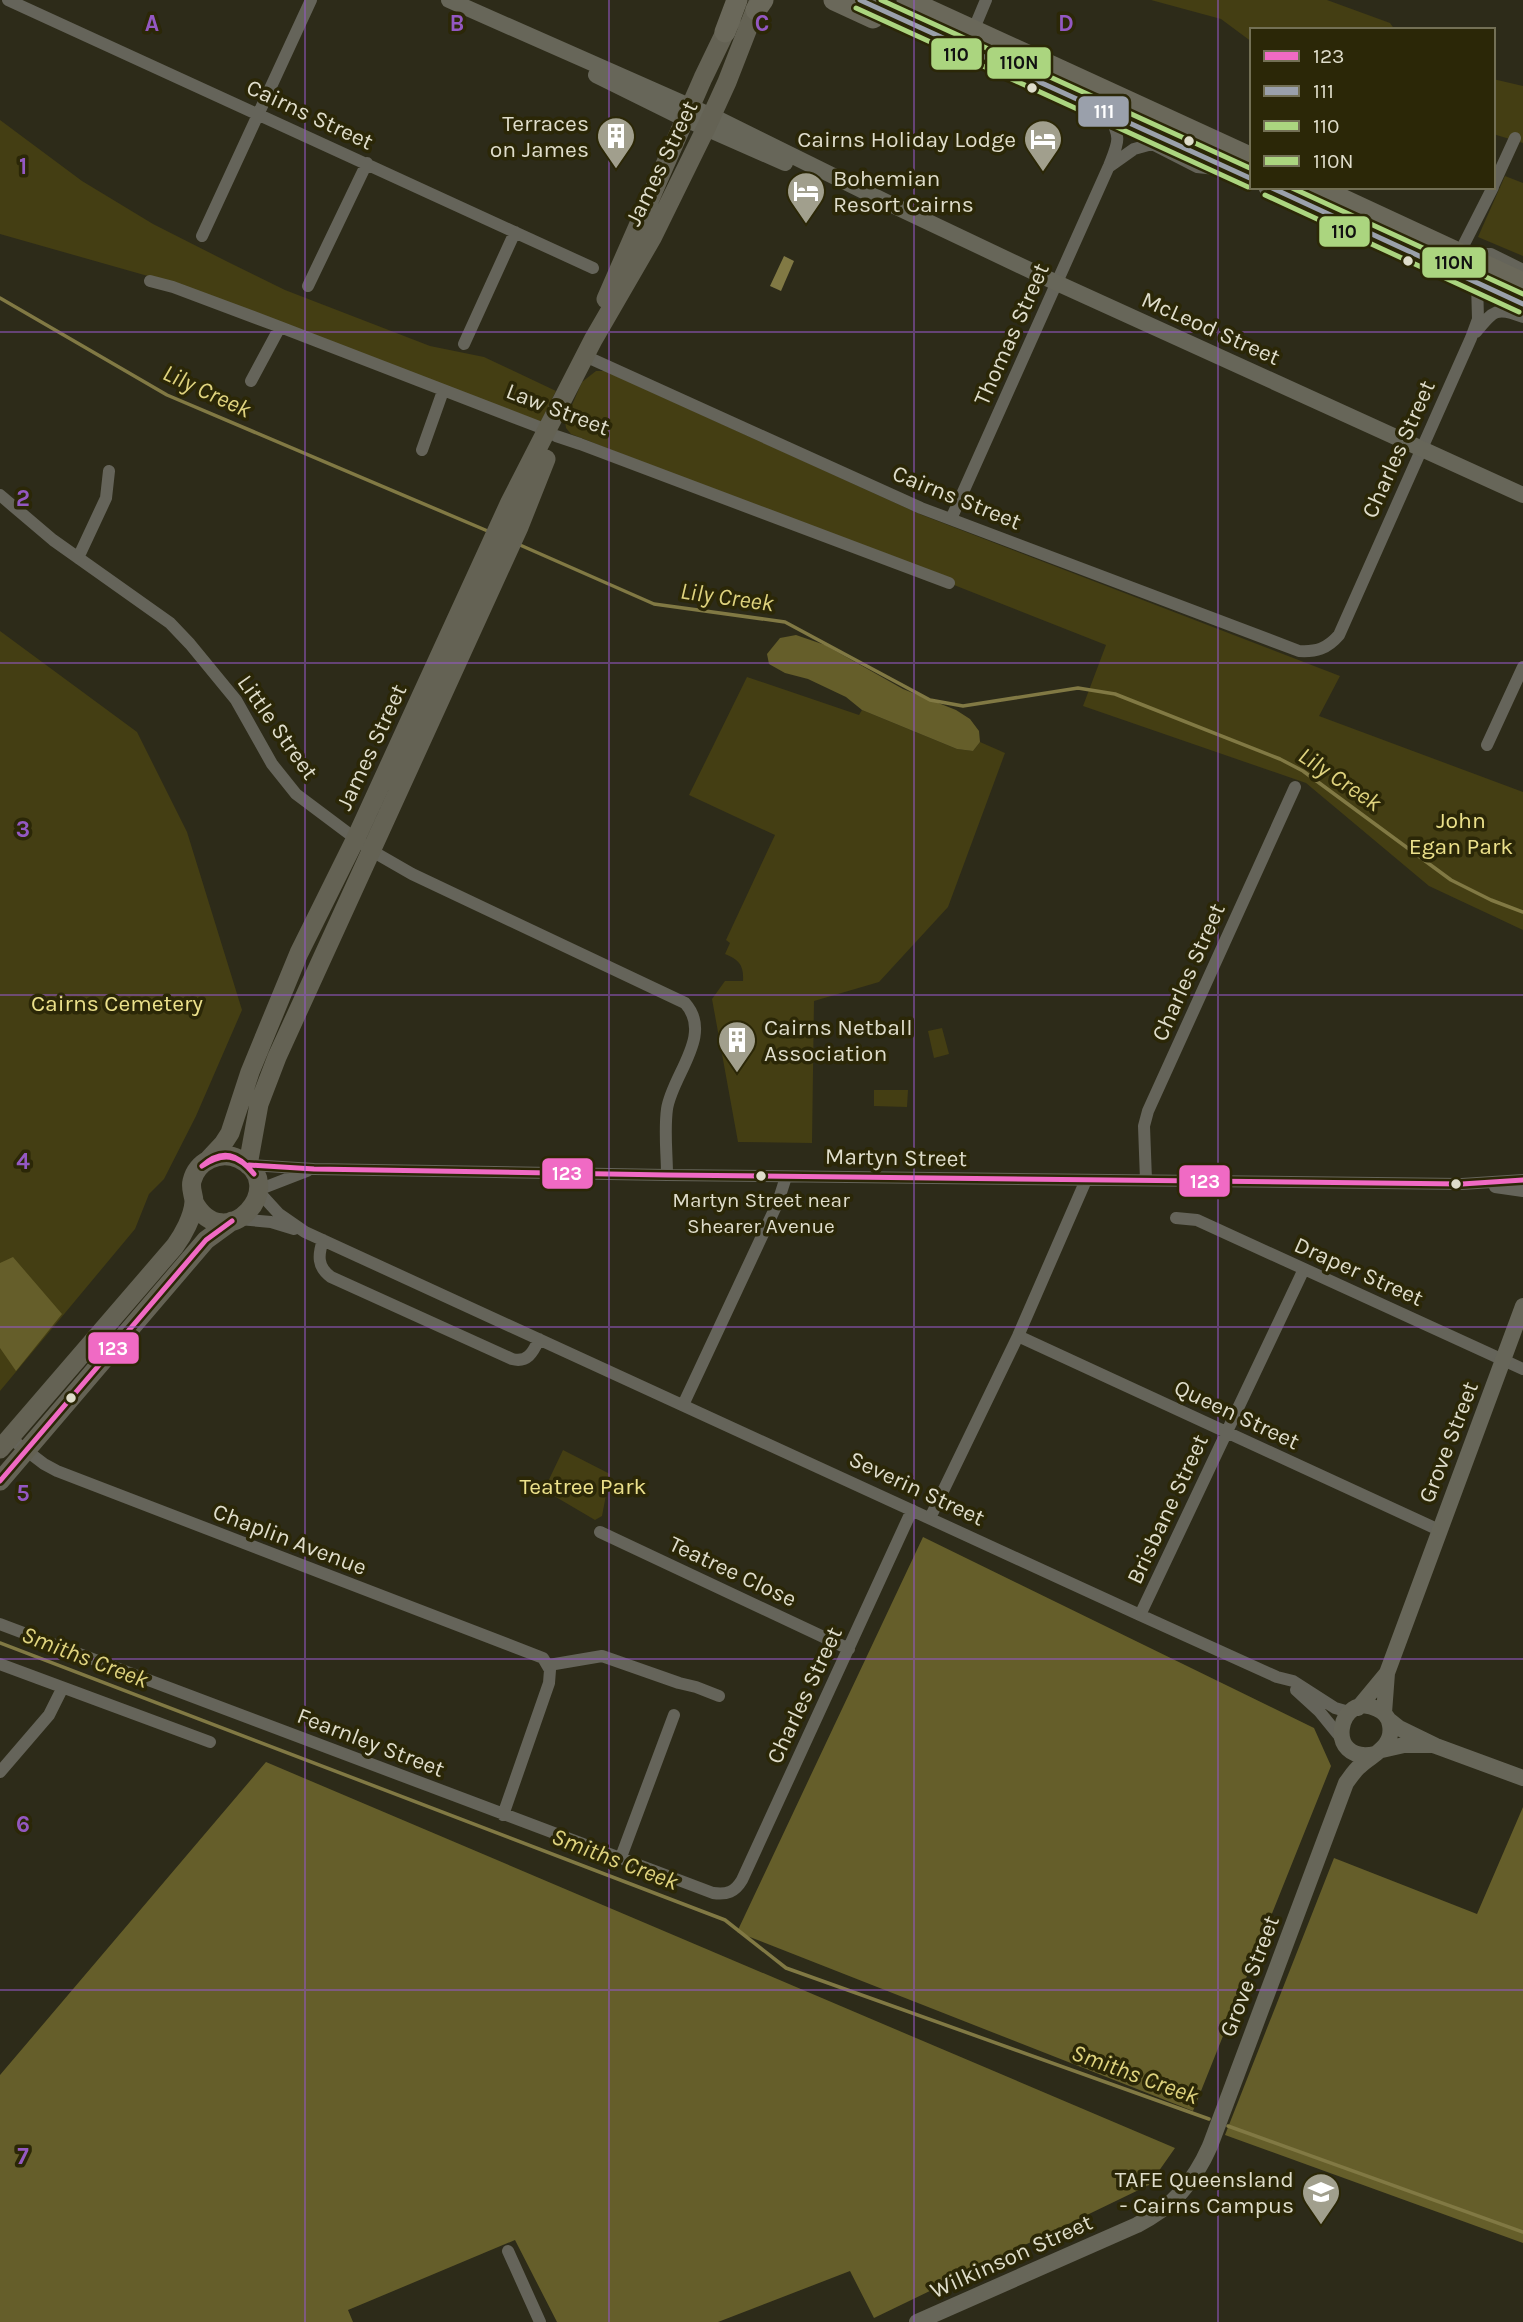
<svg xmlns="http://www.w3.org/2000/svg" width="1523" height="2322" viewBox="0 0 1523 2322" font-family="Karla,sans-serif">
	<rect width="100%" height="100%" fill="#2d2b19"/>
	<path fill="#443e13" d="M1151,0H1327L1390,23L1395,30H1252V42L1221,19Z
		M1493,79L1523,86V143L1493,134Z
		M0,120L82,181L153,224L228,262L285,290L430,346L484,357L556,391L540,423L176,284L0,234Z
		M1505,176L1523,183V256L1478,237Z
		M596,371H605L922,515L1340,676L1319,716L1523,792V930L1429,886L1306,783L1083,706L1106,645L571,434L566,428L565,421L582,382Z
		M0,631L137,732L187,832L242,1010L196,1116L164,1179L149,1194L135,1229L0,1391Z
		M747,677L859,715L862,710L957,749L973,751L980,742L1005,753L948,907L879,982L814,1001L812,1143L738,1142L712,999L725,981H743C744,965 739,960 725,954L730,943L726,940L775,835L689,795Z
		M942,1028L949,1054L934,1058L928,1031Z
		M874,1090H908L907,1107L874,1106Z
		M563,1450L610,1474L602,1516L595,1520L544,1490Z"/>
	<path fill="#655e2a" d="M796,635L825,645L903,689L956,710L970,719L979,731L980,742L973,751L957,749L862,710L846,697L808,679L785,673L769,664L767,654L780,638Z
		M13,1257L62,1314L16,1371L0,1348V1263Z
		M923,1537L1314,1728L1331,1766L1193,2111L737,1932Z
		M266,1762L1175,2148L1149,2185L874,2318L850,2271L718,2322H557L515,2240L348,2310L353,2322H0V2075Z
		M1523,1807V2243L1225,2135L1334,1858L1477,1914Z"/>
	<path fill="#817944" d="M784,256L794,261L781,291L770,286Z"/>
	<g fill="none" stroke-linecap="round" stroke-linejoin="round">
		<path stroke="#817944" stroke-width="3.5" d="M0,298L167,395L490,532
			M520,545L654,604L785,622L930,700L963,706L1078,688L1115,694L1280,759L1303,771L1451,880L1491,900L1523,912
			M0,1643L725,1920L786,1968L1209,2119
			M1228,2126L1523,2232"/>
		<path stroke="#65645a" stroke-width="12" d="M8,0L593,268
			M973,31L986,0
			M1110,166L1134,149L1152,144L1197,167L1216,169
			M1493,186L1515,138
			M202,236L311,0
			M1459,254L1493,187
			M1470,254H1491L1523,270
			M150,281L173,287L280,327L547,430
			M308,286L367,163
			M1476,332C1493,311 1496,306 1523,317
			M464,344L515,232
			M585,356L921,508L1299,651C1316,652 1327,649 1339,635L1471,338L1478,319L1477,283
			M251,381L280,327
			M556,436L580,444L949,583
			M422,450L443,391
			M0,495L53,540L170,623L190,644L236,700L272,764L296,794L372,851L412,874L685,1003C714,1035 672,1075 667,1109C664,1131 667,1154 667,1175
			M951,519L1109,166C1118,143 1122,138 1109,116
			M78,558L106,498L109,471
			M1487,745L1523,667
			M249,1165L314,1169L667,1175L1462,1184L1523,1180
			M1146,1180L1144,1126L1148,1111L1295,787
			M1495,1187L1523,1191
			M258,1190L307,1171
			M258,1191L279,1214L305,1232L1140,1615L1277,1677L1293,1681L1335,1708L1349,1712
			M1176,1218L1197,1220L1523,1369
			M239,1219L271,1222L294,1229
			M323,1240C318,1255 317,1267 331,1277L512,1359C527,1363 533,1353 539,1339
			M1018,1336L1439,1530
			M683,1405L778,1202L786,1177
			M10,1438L44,1464L57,1471L543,1658L550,1670L549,1683L503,1815
			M930,1518L1018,1336L1086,1180
			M600,1532L849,1649
			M1140,1615L1304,1269
			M0,1624L713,1893C727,1895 735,1892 742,1880L912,1510
			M0,1664L210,1742
			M549,1665L602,1656L679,1683L696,1687L719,1696
			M1296,1690L1319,1711L1341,1738
			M0,1772L49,1715L62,1689
			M621,1857L674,1715
			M508,2251L540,2322"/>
		<path stroke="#676659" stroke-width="16" d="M449,0L712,116L886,202L1057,283L1523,495
			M596,75L685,119L785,163
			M1358,1708L1387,1673
			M1384,1713L1387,1673L1523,1306
			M1389,1720L1399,1728L1436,1746L1523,1778
			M1382,1750L1404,1745H1430
			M917,2322L1137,2225C1173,2207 1194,2182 1210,2146L1346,1783C1350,1778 1354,1771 1360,1766C1373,1754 1394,1747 1390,1725C1389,1718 1384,1712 1377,1709C1338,1689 1323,1765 1375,1754"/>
		<path stroke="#646254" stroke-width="19" d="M606,299L703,78L731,20
			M209,1159L223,1144L230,1133L250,1072L299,953L356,838L510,502L593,340L652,238L706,128L727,82L759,0
			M248,1165L259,1104L277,1057L519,527L546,459
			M0,1449L175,1246C183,1235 193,1217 194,1202C194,1195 190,1189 192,1181C197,1161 220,1150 239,1159C292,1184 225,1259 194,1202
			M0,1481L206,1240L232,1221"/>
		<path stroke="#6a685a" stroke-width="21" d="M834,0L873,18
			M860,0L1252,179
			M907,0L1252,158
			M756,10L763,0
			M725,32L737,0
			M1269,187L1523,304
			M1316,187L1523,283"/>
		<defs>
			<path id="bus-1" d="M249,1165L314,1169L667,1175L1462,1184L1523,1180
				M202,1166C222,1148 239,1154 254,1174
				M202,1166C223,1152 238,1154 254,1174
				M0,1481L206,1240L232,1221"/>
			<path id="bus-2" d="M860,0L1252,179
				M1270,187L1523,304"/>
			<path id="bus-3" d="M856,8L1248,187
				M1265,195L1519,312"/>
			<path id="bus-4" d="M881,0L1252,169
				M1290,187L1523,294"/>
		</defs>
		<use href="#bus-1" stroke="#2b2707" stroke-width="10"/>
		<use href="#bus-2" stroke="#2b2707" stroke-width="10"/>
		<use href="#bus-3" stroke="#2b2707" stroke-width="10"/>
		<use href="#bus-4" stroke="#2b2707" stroke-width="10"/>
		<use href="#bus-1" stroke="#f06ac4" stroke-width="5"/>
		<use href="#bus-2" stroke="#9aa0ab" stroke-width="5"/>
		<use href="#bus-3" stroke="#abd57f" stroke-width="5"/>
		<use href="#bus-4" stroke="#abd57f" stroke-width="5"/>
	</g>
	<path fill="none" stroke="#9458c2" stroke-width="2" stroke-opacity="0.55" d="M305,0V2322M609,0V2322M914,0V2322M1218,0V2322M0,332H1523M0,663H1523M0,995H1523M0,1327H1523M0,1659H1523M0,1990H1523"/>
	<defs>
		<symbol id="building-pin" viewBox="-11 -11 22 30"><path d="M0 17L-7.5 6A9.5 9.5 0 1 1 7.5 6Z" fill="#a19f8d" stroke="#2b2707"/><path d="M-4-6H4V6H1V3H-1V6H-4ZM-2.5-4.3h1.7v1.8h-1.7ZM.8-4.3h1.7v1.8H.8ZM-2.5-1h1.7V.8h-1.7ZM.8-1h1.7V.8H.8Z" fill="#fff"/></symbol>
		<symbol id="hotel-pin" viewBox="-11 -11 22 30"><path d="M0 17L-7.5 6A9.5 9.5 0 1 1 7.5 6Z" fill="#a19f8d" stroke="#2b2707"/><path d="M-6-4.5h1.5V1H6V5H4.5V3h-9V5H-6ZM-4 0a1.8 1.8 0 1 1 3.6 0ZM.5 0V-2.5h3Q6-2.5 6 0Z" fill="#fff"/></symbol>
		<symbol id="university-pin" viewBox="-11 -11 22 30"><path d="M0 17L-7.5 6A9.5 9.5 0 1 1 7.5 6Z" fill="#a19f8d" stroke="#2b2707"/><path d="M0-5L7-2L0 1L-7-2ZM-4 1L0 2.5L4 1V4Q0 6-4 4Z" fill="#fff"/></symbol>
	</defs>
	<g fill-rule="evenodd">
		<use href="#building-pin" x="594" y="114" width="44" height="60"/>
		<use href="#hotel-pin" x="1021" y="117" width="44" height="60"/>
		<use href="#hotel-pin" x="784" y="169" width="44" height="60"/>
		<use href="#building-pin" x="715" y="1018" width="44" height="60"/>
		<use href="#university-pin" x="1299" y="2170" width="44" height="60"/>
	</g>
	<g fill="#dfddcb" stroke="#2b2707" stroke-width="2.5">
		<circle cx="1032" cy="88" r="6"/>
		<circle cx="1189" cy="141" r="6"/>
		<circle cx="1408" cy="261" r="6"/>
		<circle cx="761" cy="1176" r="6"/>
		<circle cx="1456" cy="1184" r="6"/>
		<circle cx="71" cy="1398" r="6"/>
	</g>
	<g text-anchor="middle" stroke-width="7" stroke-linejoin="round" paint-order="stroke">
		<g font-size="21" fill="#dfddcb" stroke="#2b2707">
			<text x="761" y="1207">Martyn Street near<tspan x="761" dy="26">Shearer Avenue</tspan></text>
		</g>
		<g font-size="23" fill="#dfddcb" stroke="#2b2707">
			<text transform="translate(310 114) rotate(25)" y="8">Cairns Street</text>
			<text transform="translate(661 163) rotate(-64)" y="8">James Street</text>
			<text transform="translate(1211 328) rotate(24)" y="8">McLeod Street</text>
			<text transform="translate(1011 334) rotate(-66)" y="8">Thomas Street</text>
			<text transform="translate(558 409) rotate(21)" y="8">Law Street</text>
			<text transform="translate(1398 449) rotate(-66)" y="8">Charles Street</text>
			<text transform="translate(957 497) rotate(22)" y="8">Cairns Street</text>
			<text transform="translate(278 727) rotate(55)" y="8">Little Street</text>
			<text transform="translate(371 747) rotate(-65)" y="8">James Street</text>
			<text transform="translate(1188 972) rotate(-66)" y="8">Charles Street</text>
			<text transform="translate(896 1157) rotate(1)" y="8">Martyn Street</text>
			<text transform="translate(1359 1271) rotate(24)" y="8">Draper Street</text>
			<text transform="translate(1237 1414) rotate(25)" y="8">Queen Street</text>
			<text transform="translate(1448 1442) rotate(-69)" y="8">Grove Street</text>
			<text transform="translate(917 1488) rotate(25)" y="8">Severin Street</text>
			<text transform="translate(1167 1509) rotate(-65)" y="8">Brisbane Street</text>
			<text transform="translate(290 1539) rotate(21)" y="8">Chaplin Avenue</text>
			<text transform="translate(733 1571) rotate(25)" y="8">Teatree Close</text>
			<text transform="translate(804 1695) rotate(-65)" y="8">Charles Street</text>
			<text transform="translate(371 1742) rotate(21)" y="8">Fearnley Street</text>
			<text transform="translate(1249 1976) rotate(-69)" y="8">Grove Street</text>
			<text transform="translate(1011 2256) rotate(-24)" y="8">Wilkinson Street</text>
		</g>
		<g font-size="23" fill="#dfddcb" stroke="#2b2707" text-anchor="end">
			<text x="589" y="131">Terraces<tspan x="589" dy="26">on James</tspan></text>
			<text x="1016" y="147">Cairns Holiday Lodge</text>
			<text x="833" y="186" text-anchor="start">Bohemian<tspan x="833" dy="26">Resort Cairns</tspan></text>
			<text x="764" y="1035" text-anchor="start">Cairns Netball<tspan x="764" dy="26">Association</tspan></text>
			<text x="1294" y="2187">TAFE Queensland<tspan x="1294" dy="26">- Cairns Campus</tspan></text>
		</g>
		<g font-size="23" fill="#ece18b" stroke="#2b2707">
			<text x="1461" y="828">John<tspan x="1461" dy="26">Egan Park</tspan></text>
			<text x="117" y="1011">Cairns Cemetery</text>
			<text x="583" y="1494">Teatree Park</text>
		</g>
		<g font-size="24" font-style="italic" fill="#dfd37e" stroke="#2b2707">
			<text transform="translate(207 391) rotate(25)" y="8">Lily Creek</text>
			<text transform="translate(727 597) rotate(8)" y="8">Lily Creek</text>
			<text transform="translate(1340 779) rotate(34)" y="8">Lily Creek</text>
			<text transform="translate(85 1657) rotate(21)" y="8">Smiths Creek</text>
			<text transform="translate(615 1859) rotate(21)" y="8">Smiths Creek</text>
			<text transform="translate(1135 2074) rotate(20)" y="8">Smiths Creek</text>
		</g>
	</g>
	<g font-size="23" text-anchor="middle" font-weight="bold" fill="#9458c2" stroke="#2b2707" stroke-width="7" stroke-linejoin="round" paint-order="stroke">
		<text x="152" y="31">A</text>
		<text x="457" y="31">B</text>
		<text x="762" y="31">C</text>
		<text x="1066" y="31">D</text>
		<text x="23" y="174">1</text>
		<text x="23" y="506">2</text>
		<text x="23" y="837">3</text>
		<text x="23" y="1169">4</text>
		<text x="23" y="1501">5</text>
		<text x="23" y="1832">6</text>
		<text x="23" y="2164">7</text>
	</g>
	<g stroke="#2b2707" stroke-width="2.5">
		<rect x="930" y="37" width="53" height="34" rx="7" fill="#abd57f"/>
		<rect x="986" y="46" width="66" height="34" rx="7" fill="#abd57f"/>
		<rect x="1077" y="95" width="53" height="33" rx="7" fill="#9aa0ab"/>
		<rect x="1318" y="215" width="53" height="33" rx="7" fill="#abd57f"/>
		<rect x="1421" y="246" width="66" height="33" rx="7" fill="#abd57f"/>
		<rect x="541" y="1157" width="53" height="33" rx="7" fill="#f06ac4"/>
		<rect x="1178" y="1164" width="53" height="34" rx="7" fill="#f06ac4"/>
		<rect x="87" y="1331" width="53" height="34" rx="7" fill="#f06ac4"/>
	</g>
	<g font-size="19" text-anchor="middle" font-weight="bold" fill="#fff">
		<text x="1104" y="118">111</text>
		<text x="567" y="1180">123</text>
		<text x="1205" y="1188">123</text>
		<text x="113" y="1355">123</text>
	</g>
	<g font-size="19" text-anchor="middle" font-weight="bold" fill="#111">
		<text x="956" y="61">110</text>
		<text x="1019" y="69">110N</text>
		<text x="1344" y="238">110</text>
		<text x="1454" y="269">110N</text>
	</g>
	<rect x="1250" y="28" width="245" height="161" fill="#2b2707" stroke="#737055" stroke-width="2"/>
	<rect x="1264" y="51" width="35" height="10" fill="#f06ac4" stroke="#737055" stroke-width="2"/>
	<text x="1313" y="63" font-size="21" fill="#dfddcb">123</text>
	<rect x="1264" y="86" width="35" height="10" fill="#9aa0ab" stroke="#737055" stroke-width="2"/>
	<text x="1313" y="98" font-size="21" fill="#dfddcb">111</text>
	<rect x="1264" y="121" width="35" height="10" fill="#abd57f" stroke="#737055" stroke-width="2"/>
	<text x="1313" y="133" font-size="21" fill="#dfddcb">110</text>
	<rect x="1264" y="156" width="35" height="10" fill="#abd57f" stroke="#737055" stroke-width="2"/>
	<text x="1313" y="168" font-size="21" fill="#dfddcb">110N</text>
</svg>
